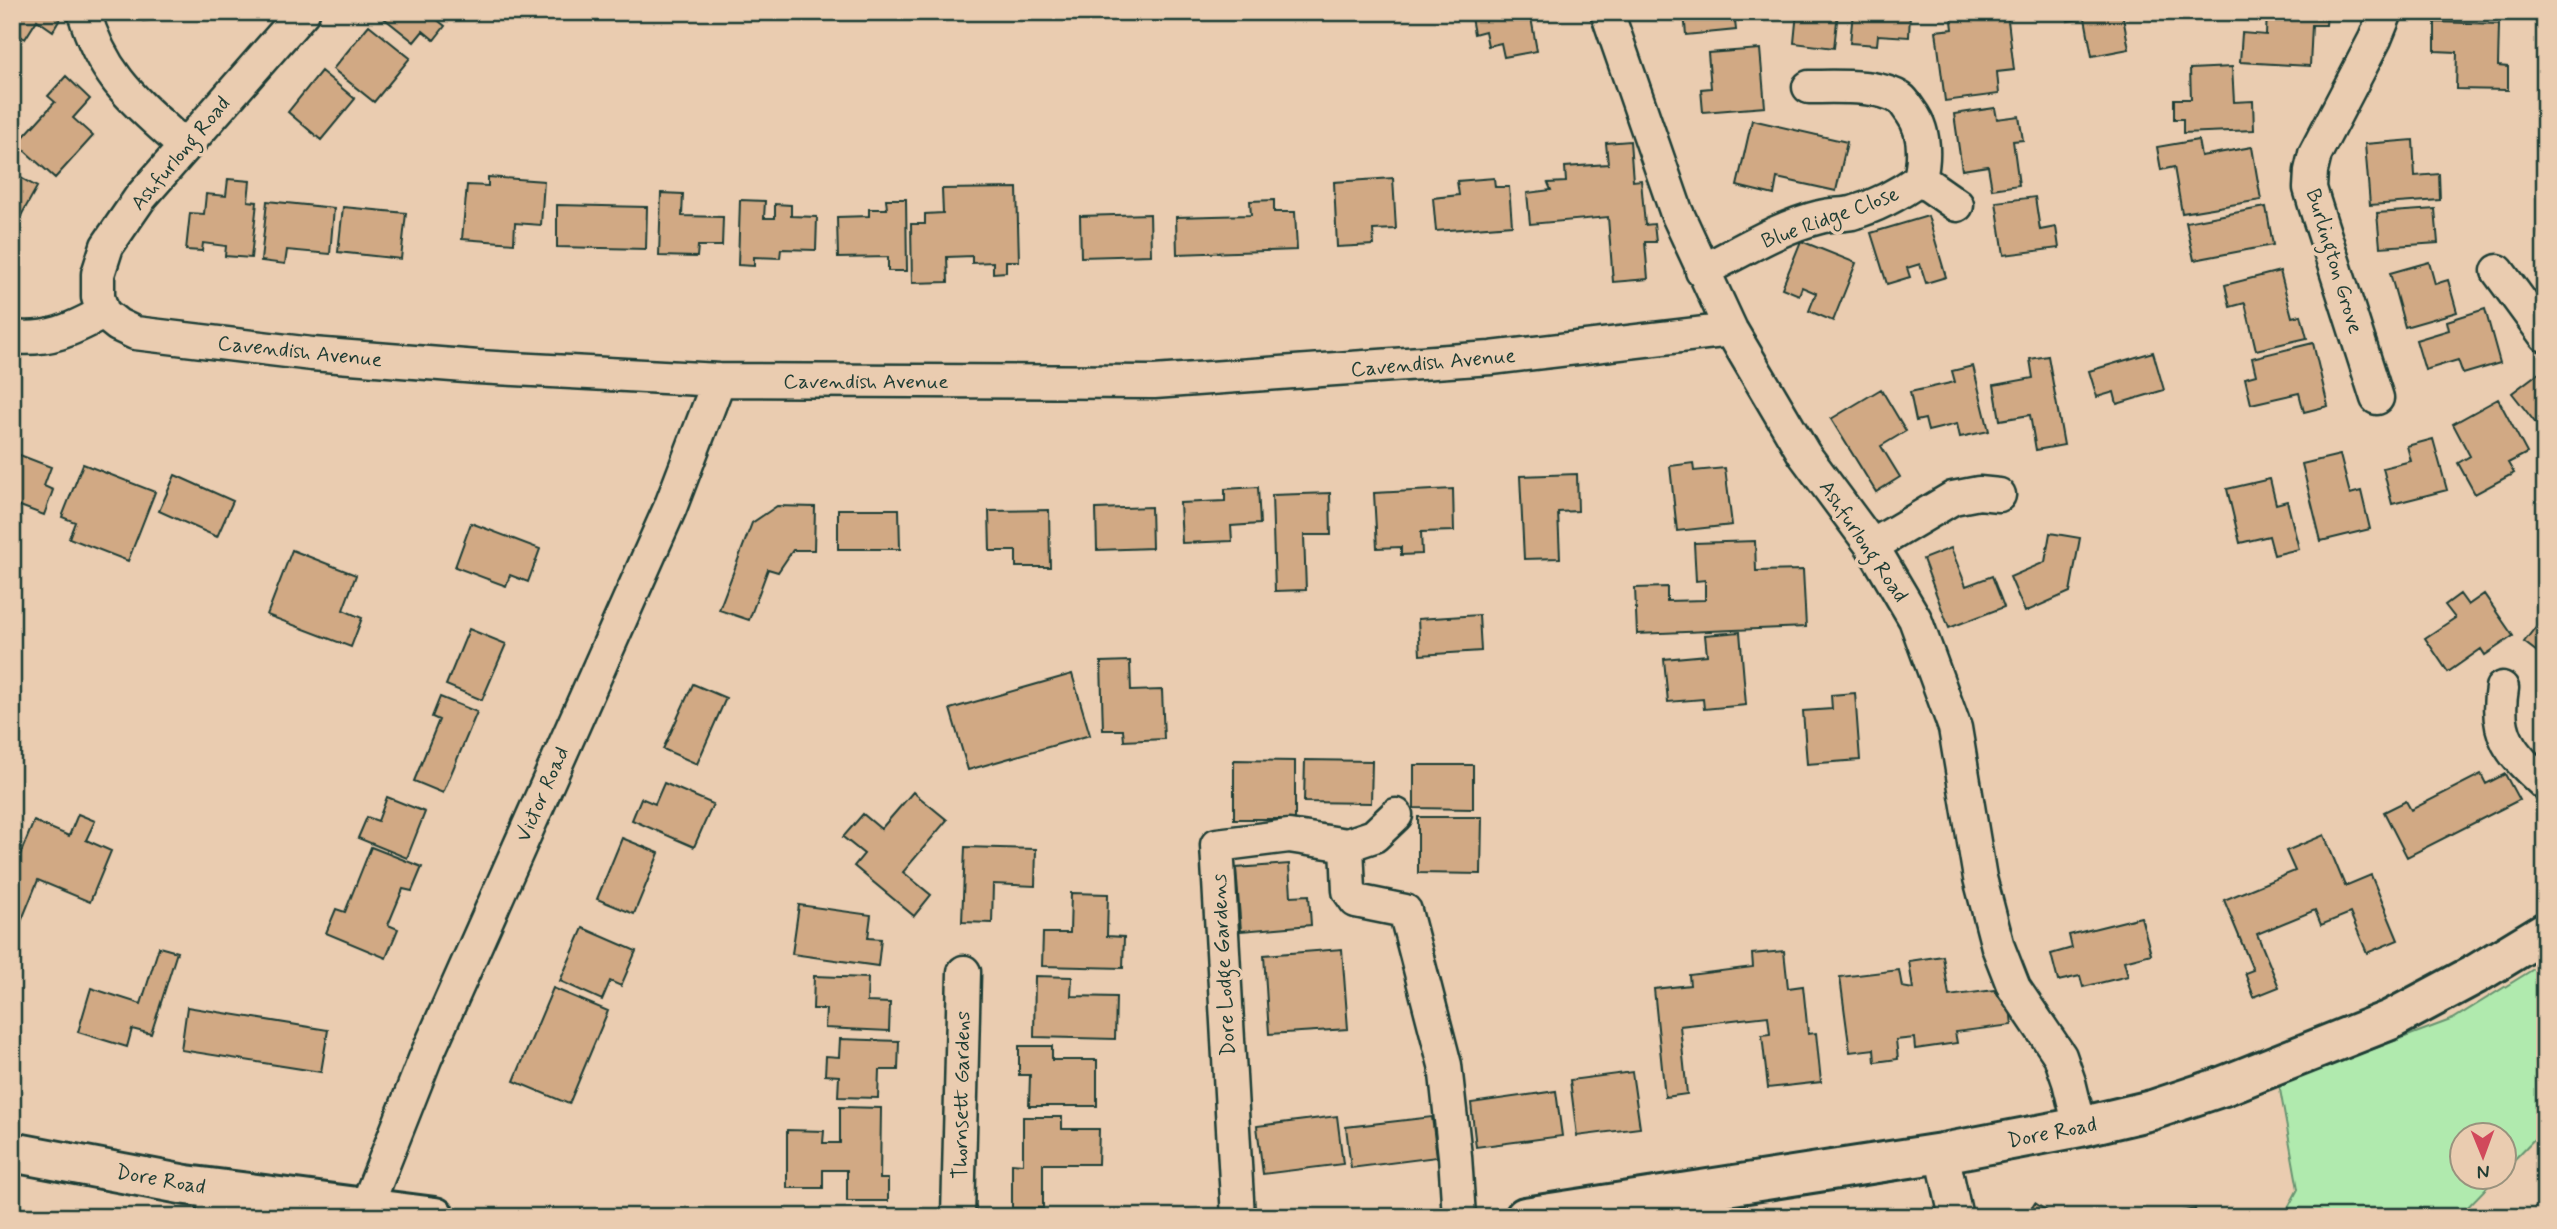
<svg xmlns="http://www.w3.org/2000/svg" width="2557" height="1229" viewBox="0 0 2557 1229" font-family="Mynerve,sans-serif">
	<rect width="100%" height="100%" fill="#eaccb0"/>
	<filter id="ink" filterUnits="userSpaceOnUse"><feTurbulence type="fractalNoise" baseFrequency=".0143" numOctaves="2"/><feDisplacementMap in="SourceGraphic" scale="14" xChannelSelector="R" yChannelSelector="G"/><feConvolveMatrix kernelMatrix="1 2 1 2 8 2 1 2 1" color-interpolation-filters="sRGB"/></filter>
	<g filter="url(#ink)">
		<path fill="#b0eaae" stroke="#689471" stroke-width="2" d="M2545,962V1128L2505,1169L2504,1134H2462V1176L2497,1177L2458,1217H2283L2298,1189L2279,1084L2453,1019Z"/>
		<path fill="#d1a984" stroke="#1f3d34" stroke-width="2" d="M12,12H49L60,19L53,31L37,20L25,39L12,30Z
			M141,12H175L176,17L143,21Z
			M382,12H431L430,14L445,26L434,40L423,31L414,42L380,15Z
			M1470,12H1530L1537,51L1504,57L1501,43L1488,46L1485,31L1474,34Z
			M1684,12H1734L1736,30L1686,35Z
			M1797,12H1838L1834,48L1794,43Z
			M1853,12H1910L1909,37L1878,35L1877,45L1850,43Z
			M1951,12H2007L2014,70L1997,72L1999,94L1945,101L1936,31L1953,29Z
			M2066,12H2122L2129,49L2092,56L2085,18L2068,21Z
			M2267,12H2327L2326,25H2312L2310,66L2240,62L2242,33L2266,35Z
			M2435,22L2499,24L2498,66L2508,67V90L2456,89L2457,52L2435,51Z
			M369,25L410,58L374,102L333,69Z
			M1760,49L1765,107L1703,112L1701,89L1711,88L1708,53Z
			M2232,67L2234,102L2253,101L2254,130L2183,133V119H2174V99H2191L2190,69Z
			M321,71L355,99L321,140L288,112Z
			M66,76L90,99L73,118L93,136L55,178L17,144L55,102L48,96Z
			M1995,108L1997,119L2019,116L2023,140L2013,141L2019,185L1992,189L1988,166L1962,170L1954,114Z
			M1752,120L1847,142L1836,191L1777,178L1774,195L1737,186Z
			M2198,140L2201,156L2252,147L2261,200L2182,213L2174,167L2161,170L2157,147Z
			M2413,140L2415,176L2439,174L2440,200L2370,205L2365,144Z
			M1630,141L1633,181L1641,180L1645,225L1654,224L1656,242H1645L1648,279L1613,282L1608,217L1530,224L1527,193L1551,190L1548,183L1566,182L1565,167L1608,164L1606,143Z
			M12,173L37,187L12,232Z
			M488,177L544,181L541,225L515,223L514,243L462,239L467,185L488,186Z
			M1393,178L1396,229L1373,230L1374,245L1337,247L1334,182Z
			M1494,178L1495,187H1509L1512,225L1436,231L1433,198L1459,195L1457,181Z
			M228,179L250,181L248,201L257,202L251,258L225,256L226,246L203,243L202,251L186,250L190,213L204,214L206,194L226,196Z
			M1017,188L1019,261H1006V272L993,273V262L972,263V256L947,257L948,282L912,283L911,224H925V214L943,213L942,189Z
			M661,193L683,194L682,216L723,217L722,246H698L697,257L659,256Z
			M2035,197L2040,230L2056,227L2059,248L2004,255L1996,202Z
			M886,199H906L907,271H888V257L838,258L837,217L869,216V209H887Z
			M740,200L765,201L764,218H775V204L791,205V216L817,217L816,250L781,249L780,258L754,257V266L738,265Z
			M1274,200V212H1295L1297,250L1177,254L1176,217L1251,215L1250,201Z
			M267,201L334,208L330,254L287,250L285,264L261,261Z
			M557,205L647,207L646,249L557,247Z
			M343,207L406,213L401,259L338,252Z
			M2266,207L2273,245L2194,260L2186,222Z
			M2435,209L2438,243L2380,247L2377,213Z
			M1150,214L1151,255L1081,257L1080,216Z
			M1928,216L1946,277L1926,283L1920,264L1907,268L1910,277L1887,284L1871,233Z
			M2545,231V265L2539,232Z
			M1801,241L1856,263L1833,321L1809,311L1816,293L1802,287L1799,295L1782,288Z
			M2429,262L2435,284L2448,280L2457,312L2405,327L2390,273Z
			M2280,271L2292,317L2301,315L2307,338L2256,350L2245,303L2230,307L2225,285Z
			M2485,309L2500,363L2463,374L2458,360L2425,370L2416,340L2449,330L2447,321Z
			M2313,343L2328,406L2304,412L2299,393L2251,404L2245,378L2256,375L2252,358Z
			M2153,352L2164,390L2117,404L2114,392L2097,397L2089,371Z
			M2048,356L2064,445L2036,450L2030,415L2000,420L1994,385L2033,378L2030,359Z
			M1973,366L1989,431L1960,437L1957,424L1928,431L1925,419L1916,421L1910,392L1955,382L1952,371Z
			M2545,368V435L2512,393Z
			M1881,389L1906,431L1881,446L1900,477L1876,492L1831,419Z
			M2498,399L2527,453L2508,463L2514,473L2475,494L2458,463L2470,456L2453,424Z
			M2433,439L2447,490L2392,504L2383,468L2411,461L2407,446Z
			M12,452L51,467L44,486L53,490L44,515L12,503Z
			M2340,455L2350,494L2361,491L2370,529L2321,541L2302,464Z
			M1693,463L1694,471L1725,468L1732,525L1677,531L1670,466Z
			M83,464L155,492L128,561L69,538L75,522L62,517Z
			M1577,474L1578,511L1558,512L1560,558L1524,559L1520,476Z
			M175,475L233,501L217,537L159,511Z
			M2270,479L2276,504L2287,501L2299,549L2274,555L2269,536L2240,543L2227,489Z
			M1258,487L1260,524L1231,526L1232,541L1182,543L1180,503L1225,501V489Z
			M1453,489L1454,531L1421,532L1422,554L1401,555V547L1377,548L1374,493Z
			M1330,493L1331,535H1304L1306,590L1275,591L1272,495Z
			M777,506L815,507L814,550H793L778,572L768,569L749,620L719,610L752,523Z
			M1151,507L1152,548L1097,550L1096,509Z
			M838,509H899L900,549H838Z
			M1049,510L1050,567H1016V551H990L989,511Z
			M471,523L540,549L528,582L510,575L506,586L455,567Z
			M2050,533L2080,538L2070,592L2025,612L2010,577L2045,562Z
			M1755,541L1756,571L1803,570L1806,627L1637,634L1635,588L1667,587V601L1705,600V580L1696,581L1694,543Z
			M1951,548L1966,586L1992,576L2004,607L1949,628L1923,559Z
			M292,550L356,575L343,610L362,618L351,647L267,615Z
			M2460,594L2468,605L2484,594L2513,636L2485,655L2481,649L2448,672L2425,638L2455,618L2445,605Z
			M1479,615L1481,651L1420,655L1418,619Z
			M2545,615V658L2524,642Z
			M469,629L506,644L482,700L446,685Z
			M1740,632L1746,705L1704,709L1703,699L1668,702L1664,659L1707,655L1705,635Z
			M1130,661L1131,691L1162,690L1164,739L1124,741L1123,730H1103L1101,662Z
			M1072,674L1090,735L968,770L950,709Z
			M693,684L726,698L697,764L663,749Z
			M1855,693L1860,760L1807,764L1803,711L1832,709L1831,695Z
			M440,697L477,712L443,793L414,781L439,720L432,717Z
			M1234,760L1295,761V819H1234Z
			M1305,760L1372,761L1371,803L1304,802Z
			M1414,765H1473V809L1414,808Z
			M2481,774L2486,784L2505,774L2519,800L2407,857L2384,812L2406,801L2411,810Z
			M664,783L713,804L694,847L632,820L641,798L655,804Z
			M913,792L947,820L903,872L931,895L914,916L854,866L864,854L843,837L863,814L881,829Z
			M387,797L425,812L407,858L358,838L367,817L378,821Z
			M78,814L95,821L86,840L111,851L90,902L38,880L21,922L12,918V874L34,821L69,836Z
			M1418,817H1482L1481,874L1418,873Z
			M2324,835L2345,886L2371,875L2398,940L2367,953L2350,913L2321,925L2315,910L2257,934L2279,987L2254,997L2245,973L2253,970L2224,900L2295,871L2286,851Z
			M622,838L659,853L634,914L597,899Z
			M371,847L422,867L412,891L403,889L388,925L398,929L386,958L326,933L336,909L345,912Z
			M965,847L1036,849L1035,886L993,884L992,923L962,922Z
			M1289,864L1291,896L1309,895L1311,925L1241,931L1236,868Z
			M1071,893L1108,894L1107,936L1124,937L1123,968L1042,966L1043,933H1070Z
			M799,905L871,915L868,938L881,939L878,966L792,954Z
			M2141,917L2151,954L2124,961L2128,976L2083,987L2080,976L2058,981L2051,954L2072,948L2069,935Z
			M583,928L636,951L621,986L610,981L602,1000L560,981Z
			M159,947L177,952L151,1034L132,1029L127,1047L78,1032L91,988L141,1004Z
			M1342,949L1348,1029L1269,1034L1264,955Z
			M1784,951L1788,988L1803,986L1808,1034L1816,1033L1821,1082L1768,1088L1762,1035L1770,1034L1768,1016L1680,1026L1687,1094L1665,1097L1654,989L1690,985L1689,975L1753,967L1752,954Z
			M1943,956L1949,996L1994,990L2010,1007L2012,1025L1955,1032L1957,1043L1915,1049L1914,1038L1896,1040L1898,1059L1875,1062L1874,1049L1850,1052L1840,977L1899,970L1902,987L1913,989L1909,961Z
			M814,976L868,978L867,1002L890,1003L889,1031L825,1028L826,1009H813Z
			M1035,976L1072,977L1071,996L1116,997L1115,1039L1034,1037Z
			M553,988L608,1011L569,1104L514,1081Z
			M187,1007L328,1030L321,1072L181,1050Z
			M840,1039L899,1041L898,1070H879L878,1098L838,1097L839,1076L825,1075L826,1056L839,1057Z
			M1019,1046H1052V1060H1097V1106H1029L1030,1075H1019Z
			M1632,1072L1640,1128L1577,1136L1570,1080Z
			M1556,1091L1562,1136L1476,1147L1471,1103Z
			M840,1107L881,1108L880,1179H888V1201H847V1170H823V1188H787V1130L824,1131L823,1143H840Z
			M1337,1116L1343,1164L1263,1174L1257,1126Z
			M1023,1117H1062V1129H1099L1098,1164H1043V1208H1012V1163L1023,1164Z
			M1432,1117L1437,1157L1351,1168L1346,1127Z
			M2035,1203L2056,1217H2026Z
			M2195,1209L2197,1217H2157Z"/>
		<g fill="none" stroke-linecap="round" stroke-linejoin="round">
			<defs>
				<path id="street" d="M84,12C103,78 136,102 184,146
					M1607,12L1676,211L1731,330L1804,454L1872,546L1915,619L1955,728L1980,878L1998,947L2014,988L2060,1056L2069,1082L2080,1127
					M1920,179L1957,205
					M1702,271C1740,252 1779,227 1820,217C1830,214 1842,215 1852,213C1877,206 1899,194 1920,179C1925,156 1926,132 1911,112C1908,108 1904,101 1901,99C1879,84 1834,87 1809,87
					M2498,271L2545,335
					M103,313L118,325L135,333L312,354L478,367L719,380L1154,382L1491,358L1731,330
					M103,313L98,297V274L107,246L140,198L303,12
					M12,337C49,341 71,330 103,313
					M2377,398L2315,205L2310,188L2311,171L2315,154L2375,39L2386,12
					M1872,546L1953,498L1979,493L1999,495
					M2502,688C2494,736 2511,753 2545,784
					M1347,845L1349,891L1356,901L1405,911L1445,1065L1455,1156L1459,1217
					M1942,1153L1956,1217
					M366,1208L425,1059L670,508L719,380
					M213,1217L218,1188
					M958,1217L964,972
					M1238,1217L1217,845L1289,836L1347,845L1374,836L1396,815"/>
				<path id="secondary" d="M12,1152L186,1185L435,1217
					M1525,1217L1942,1153L2080,1127L2152,1110L2221,1087L2390,1020L2476,974L2545,932"/>
			</defs>
			<use href="#street" stroke="#1f3d34" stroke-width="37"/>
			<use href="#secondary" stroke="#1f3d34" stroke-width="44"/>
			<use href="#street" stroke="#eaccb0" stroke-width="32"/>
			<use href="#secondary" stroke="#eaccb0" stroke-width="38"/>
		</g>
	</g>
	<g text-anchor="middle" stroke-width="7" stroke-linejoin="round" paint-order="stroke">
		<g font-size="21" fill="#1f3d34" stroke="#eaccb0">
			<text transform="translate(180 153) rotate(-50)" y="7">Ashfurlong Road</text>
			<text transform="translate(1830 217) rotate(-20)" y="7">Blue Ridge Close</text>
			<text transform="translate(2335 261) rotate(73)" y="7">Burlington Grove</text>
			<text transform="translate(300 351) rotate(6)" y="7">Cavendish Avenue</text>
			<text transform="translate(1433 362) rotate(-5)" y="7">Cavendish Avenue</text>
			<text x="866" y="388">Cavendish Avenue</text>
			<text transform="translate(1864 541) rotate(56)" y="7">Ashfurlong Road</text>
			<text transform="translate(542 794) rotate(-66)" y="7">Victor Road</text>
			<text transform="translate(1223 965) rotate(-93)" y="7">Dore Lodge Gardens</text>
			<text transform="translate(961 1095) rotate(-89)" y="7">Thornsett Gardens</text>
			<text transform="translate(2052 1132) rotate(-11)" y="7">Dore Road</text>
			<text transform="translate(161 1179) rotate(10)" y="7">Dore Road</text>
		</g>
	</g>
	<rect width="2557" height="1229" fill="none" stroke="#eaccb0" stroke-width="42"/>
	<rect x="21" y="21" width="2515" height="1187" fill="none" stroke="#1f3d34" stroke-width="2.5" filter="url(#ink)"/>
	<g transform="translate(2483 1156) rotate(179)"><circle r="33" fill="#eaccb0" stroke="#99937e" stroke-width="2"/>
	<path d="M0-5L12 26L0 18L-12 26Z" fill="#d1495b"/>
	<text y="-10" font-size="19" font-weight="bold" text-anchor="middle" fill="#1f3d34">N</text>
	</g>
</svg>
